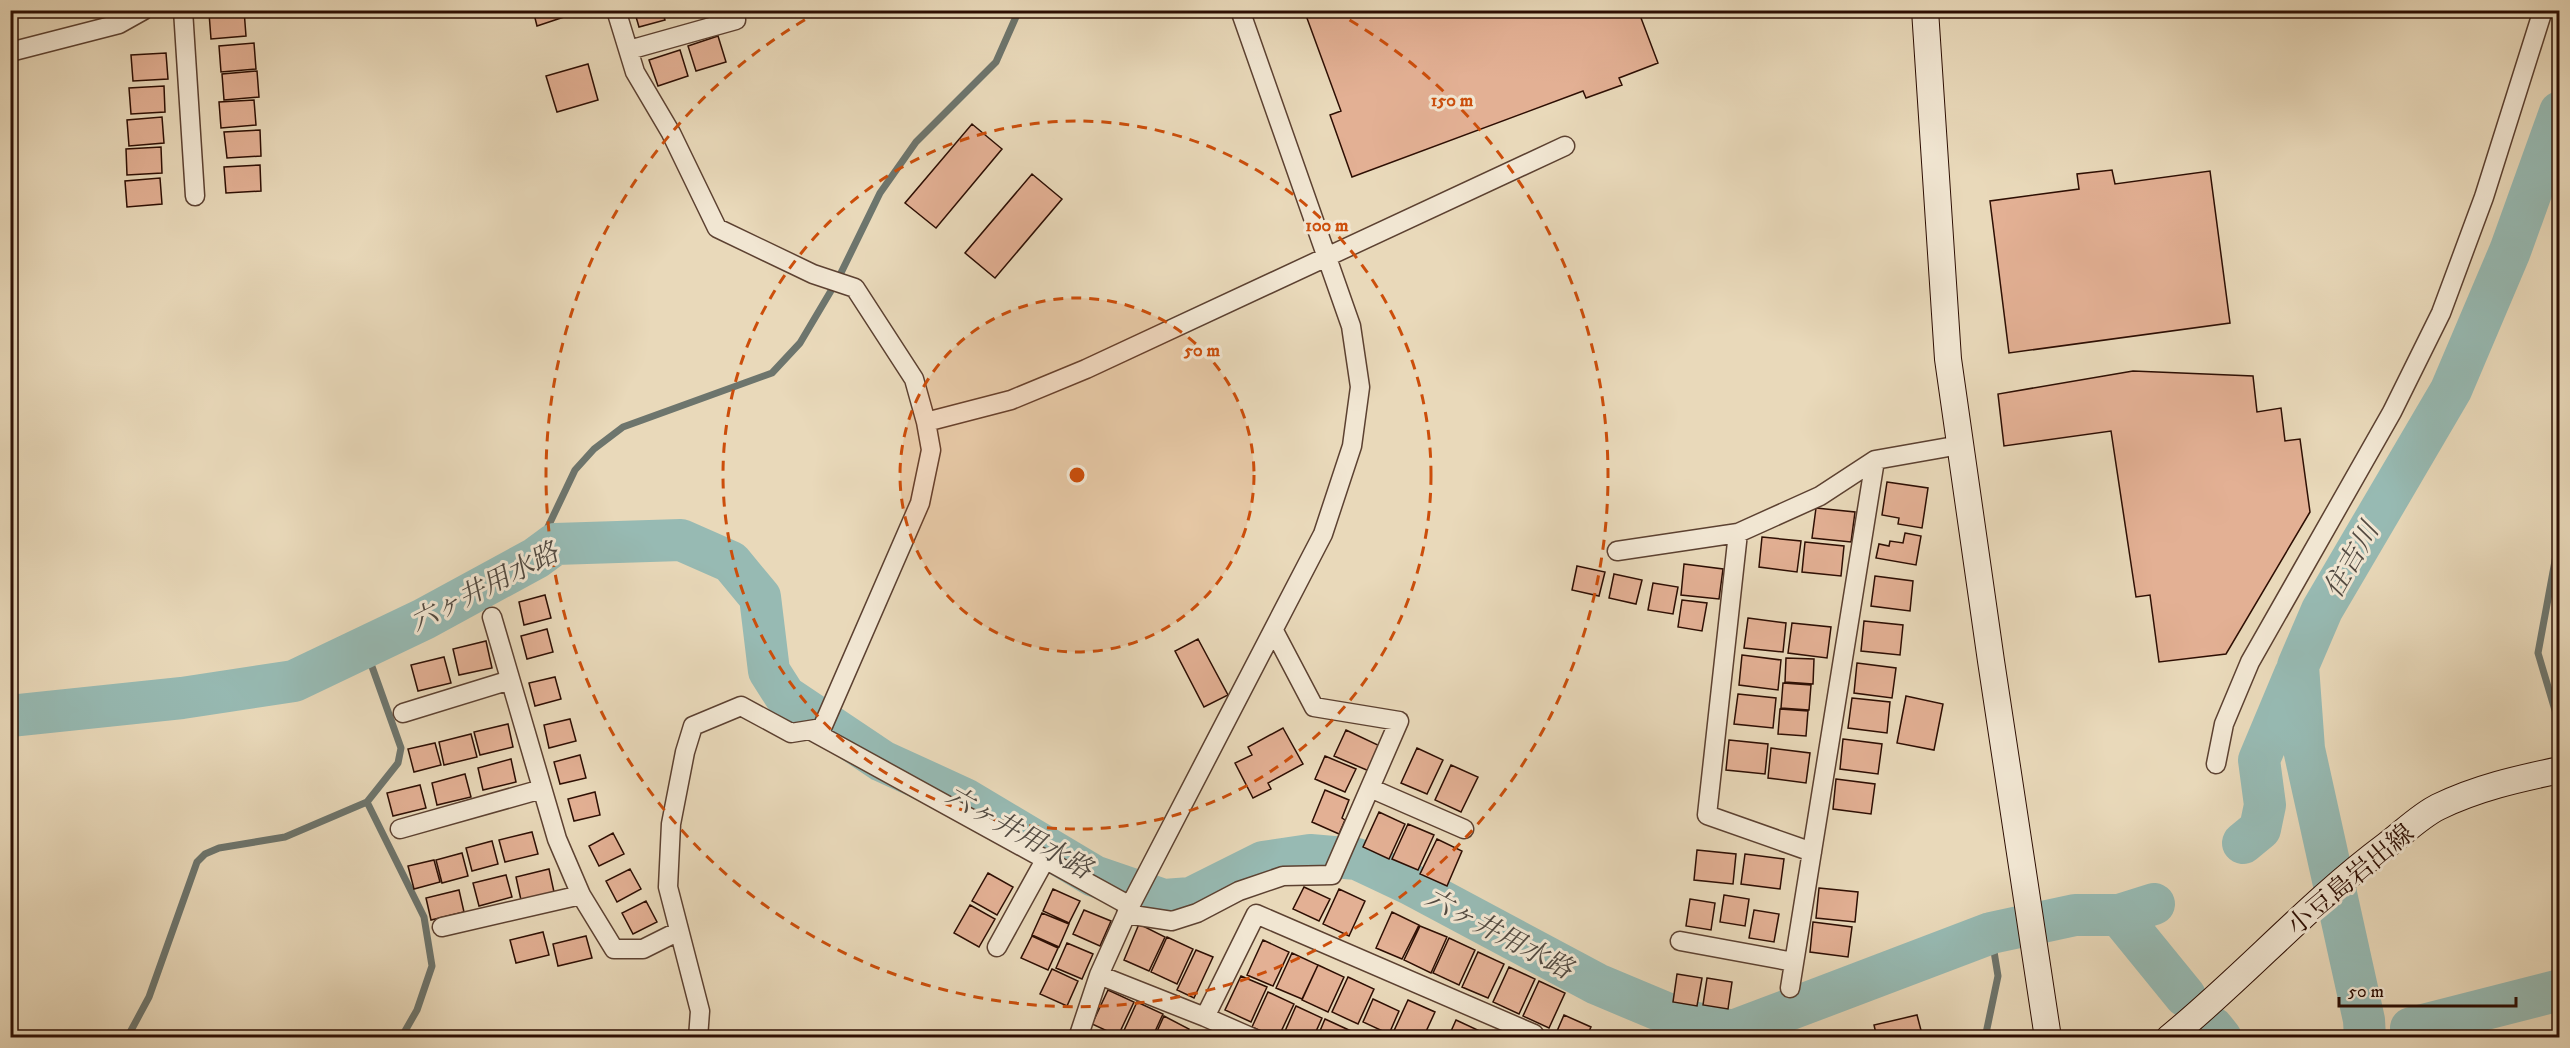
<svg xmlns="http://www.w3.org/2000/svg" width="2570" height="1048" viewBox="0 0 2570 1048" font-family="'IM FELL DW Pica','Noto Serif JP',serif">
	<rect width="100%" height="100%" fill="#e9d9ba"/>
	<filter id="stains"><feTurbulence type="fractalNoise" baseFrequency=".00333" numOctaves="4"/><feColorMatrix values="0 0 0 0 .2 0 0 0 0 .09 0 0 0 0 .02 0 0 0 .5 -.17"/></filter>
	<radialGradient id="worn" r=".72"><stop offset=".6" stop-color="#630" stop-opacity="0"/><stop offset="1" stop-color="#630" stop-opacity=".3"/></radialGradient>
	<g fill="none" stroke-linecap="round" stroke-linejoin="round">
		<path stroke="#6d756d" stroke-width="7" d="M2560,534L2538,653L2560,727
			M555,544L546,531L575,470L594,449L623,427L772,373L800,343L838,279L880,193L916,142L996,62L1019,10
			M367,802L424,917L432,966L417,1010L401,1038
			M127,1038L149,997L197,862L205,854L219,848L285,837L367,802L398,763L401,748L365,647
			M1729,1038L1733,1031
			M1985,1038L1998,976L1991,933"/>
		<path stroke="#97bab3" stroke-width="42" d="M10,716L182,698L294,681L424,619L536,558L555,544L681,540L731,562L760,597L769,671L785,696L882,761L965,799L1094,876L1164,900L1191,898L1263,862L1310,855L1357,859L1410,884L1597,984L1683,1020L1733,1031L1991,933L2075,915H2119L2185,996
			M2243,843L2260,829L2265,805L2259,760L2295,674
			M2119,915L2154,904
			M2213,1028L2221,1038
			M2411,1028L2560,990
			M2365,1038L2364,1020L2304,749L2298,666L2322,610L2451,390L2510,251L2560,112"/>
	</g>
	<path fill="#e3b094" stroke="#2d0e03" stroke-width="1.5" d="M244,10L246,36L211,39L209,13Z
		M533,10H585L537,26Z
		M634,10H662L665,20L639,27Z
		M1304,10H1638L1658,63L1619,78L1622,85L1586,98L1583,91L1352,177L1330,115L1341,111Z
		M718,36L726,62L696,71L688,46Z
		M254,43L256,69L221,72L219,46Z
		M680,50L688,76L658,86L649,60Z
		M166,53L168,79L133,81L131,55Z
		M588,64L598,100L557,112L546,76Z
		M257,71L259,97L224,100L222,74Z
		M164,86L165,112L131,114L129,88Z
		M254,100L256,125L221,128L219,102Z
		M162,117L164,143L129,146L127,120Z
		M972,124L1002,149L936,228L905,203Z
		M260,130L261,156L227,158L224,132Z
		M161,147L162,173L127,175L126,149Z
		M260,165L261,191L226,193L224,167Z
		M2112,170L2115,184L2210,171L2230,323L2009,353L1990,201L2079,189L2077,174Z
		M1032,174L1062,199L995,278L965,253Z
		M160,178L162,204L127,207L125,181Z
		M2133,371L2253,376L2257,412L2281,408L2285,441L2300,439L2310,512L2226,654L2159,662L2150,595L2136,597L2111,431L2004,446L1998,394Z
		M1887,482L1928,488L1922,528L1898,524L1899,518L1882,515Z
		M1816,508L1855,512L1851,542L1812,538Z
		M1905,533L1921,536L1916,565L1876,558L1879,544L1889,546L1890,541L1903,543Z
		M1762,537L1801,541L1797,572L1759,567Z
		M1805,542L1844,546L1841,576L1802,572Z
		M1684,564L1723,569L1719,599L1681,595Z
		M1577,566L1605,572L1599,596L1572,590Z
		M1614,574L1642,580L1636,604L1609,598Z
		M1875,576L1913,581L1910,611L1871,606Z
		M1653,583L1678,587L1673,614L1648,610Z
		M545,595L551,618L524,625L519,602Z
		M1682,600L1707,603L1702,631L1678,627Z
		M1748,618L1786,623L1783,652L1744,648Z
		M1864,621L1903,625L1900,655L1861,651Z
		M1792,623L1831,627L1827,658L1788,653Z
		M547,629L553,652L527,659L521,636Z
		M1198,639L1228,695L1204,707L1175,651Z
		M486,641L492,668L459,675L453,649Z
		M1742,655L1781,660L1778,690L1739,685Z
		M444,657L451,683L418,691L411,665Z
		M1786,658L1814,659L1813,684L1785,682Z
		M1857,663L1896,668L1892,698L1854,693Z
		M555,677L561,699L535,706L529,683Z
		M1783,683L1811,685L1809,710L1781,708Z
		M1738,694L1776,698L1773,728L1734,724Z
		M1906,696L1943,704L1934,750L1897,743Z
		M1852,698L1890,702L1887,733L1848,728Z
		M1780,709L1808,711L1806,736L1778,734Z
		M570,719L576,741L549,748L544,725Z
		M508,724L513,747L480,755L474,732Z
		M1283,728L1303,764L1268,783L1271,789L1253,798L1235,763L1252,755L1248,747Z
		M1346,730L1380,746L1369,771L1334,756Z
		M471,734L477,757L444,765L439,742Z
		M1843,739L1882,744L1878,774L1840,769Z
		M1729,740L1768,744L1765,774L1726,770Z
		M435,743L441,765L414,772L408,749Z
		M1417,748L1443,760L1427,794L1401,783Z
		M1771,748L1810,753L1806,783L1768,778Z
		M580,755L586,778L560,784L554,762Z
		M1325,756L1356,769L1345,792L1315,779Z
		M511,759L516,782L483,790L478,768Z
		M1451,765L1478,777L1461,812L1435,800Z
		M465,774L471,797L437,805L432,783Z
		M1836,779L1875,784L1871,814L1833,809Z
		M420,785L426,808L393,816L387,793Z
		M1325,790L1349,800L1342,818L1345,820L1339,834L1312,822Z
		M595,792L600,815L574,821L568,799Z
		M1379,812L1405,824L1389,859L1363,847Z
		M1408,824L1434,835L1418,870L1392,859Z
		M532,832L538,854L505,862L499,840Z
		M613,833L624,854L599,866L589,846Z
		M1437,839L1462,851L1447,886L1420,874Z
		M492,841L498,864L472,871L466,848Z
		M1697,850L1736,854L1733,884L1694,880Z
		M462,853L468,876L442,883L436,860Z
		M1745,854L1784,859L1780,889L1741,884Z
		M434,860L440,882L414,889L408,866Z
		M549,869L554,892L521,900L516,877Z
		M630,869L641,889L617,902L606,881Z
		M988,873L1013,887L997,915L972,901Z
		M506,875L512,897L479,906L473,883Z
		M1304,887L1330,899L1319,921L1293,909Z
		M1819,888L1858,892L1855,922L1816,918Z
		M1053,889L1080,901L1069,923L1043,911Z
		M1339,889L1365,901L1349,936L1323,924Z
		M459,890L464,912L431,920L426,898Z
		M1724,895L1749,899L1745,926L1720,922Z
		M1690,899L1715,903L1711,930L1686,926Z
		M646,901L657,922L633,934L622,913Z
		M970,905L995,919L979,947L954,933Z
		M1084,910L1111,921L1100,946L1073,934Z
		M1754,910L1779,914L1774,942L1749,938Z
		M1392,912L1419,925L1402,959L1376,948Z
		M1042,913L1069,924L1059,947L1032,935Z
		M1813,922L1852,927L1848,957L1810,952Z
		M1139,924L1165,937L1149,971L1124,960Z
		M1420,926L1447,937L1431,973L1404,960Z
		M543,932L549,955L516,963L510,940Z
		M586,936L592,958L558,966L553,944Z
		M1032,936L1058,948L1048,970L1021,958Z
		M1167,937L1193,949L1177,984L1151,972Z
		M1449,938L1475,950L1459,985L1433,973Z
		M1263,940L1289,952L1273,986L1247,975Z
		M1067,943L1093,954L1082,979L1056,968Z
		M1196,950L1213,957L1194,998L1177,990Z
		M1478,952L1504,964L1488,998L1462,987Z
		M1292,953L1318,965L1302,999L1276,988Z
		M1318,965L1344,977L1328,1012L1302,1000Z
		M1509,967L1535,979L1519,1014L1493,1002Z
		M1052,969L1078,981L1067,1006L1040,994Z
		M1677,974L1702,978L1697,1006L1673,1002Z
		M1241,976L1267,987L1251,1022L1225,1010Z
		M1348,977L1374,989L1358,1024L1332,1012Z
		M1707,978L1732,982L1728,1009L1703,1005Z
		M1539,981L1565,993L1549,1028L1523,1016Z
		M1108,990L1134,1002L1118,1036L1092,1024Z
		M1268,992L1294,1004L1278,1038L1252,1027Z
		M1373,999L1399,1011L1389,1034L1363,1022Z
		M1408,1000L1435,1012L1423,1038H1399L1392,1035Z
		M1137,1002L1163,1014L1152,1038L1121,1037Z
		M1296,1006L1322,1018L1313,1038H1282Z
		M1564,1015L1591,1027L1586,1038H1554Z
		M1917,1015L1923,1038H1877L1874,1025Z
		M1164,1016L1189,1029L1185,1038H1154Z
		M1325,1019L1351,1031L1348,1038H1317Z
		M1456,1020L1482,1032L1479,1038H1448Z
		M1362,1031L1376,1038H1359Z
		M1189,1032L1201,1038H1187Z"/>
	<g fill="none" stroke-linecap="round" stroke-linejoin="round">
		<defs>
			<path id="street" d="M183,10L195,196
				M616,10L635,72L671,133L717,228L813,274L855,288L914,379L926,422L931,450L920,503L822,728L791,733L741,706L693,726L685,752L671,824L668,887L700,1011L698,1038
				M629,50L736,20
				M10,52L119,24L144,10
				M926,422L1011,400L1086,369L1565,146
				M1738,533L1707,815L1812,852
				M1617,551L1738,533L1820,496L1875,460L1960,445
				M492,617L557,839L581,895L614,949H643L679,931
				M403,713L510,680
				M810,730L1130,906
				M2216,764L2224,724L2250,662L2392,412L2441,313L2484,197L2543,10
				M1370,788L1464,829
				M400,829L542,789
				M1126,914L1172,921L1197,913L1239,891L1283,876L1332,875L1399,721L1314,707L1274,631
				M442,927L581,895
				M1680,941L1794,962
				M997,947L1045,860
				M1099,975L1205,1017L1256,914L1534,1034L1533,1038
				M1790,988L1875,460
				M1205,1017L1253,1038
				M1078,1038L1099,975L1130,906L1323,534L1352,446L1360,387L1351,326L1240,10"/>
			<path id="secondary" d="M1925,10L1948,359L1991,661L2048,1038
				M2169,1038C2245,976 2309,903 2387,845C2403,833 2420,816 2438,807C2477,788 2517,779 2560,770"/>
		</defs>
		<use href="#street" stroke="#5c4131" stroke-width="21"/>
		<use href="#secondary" stroke="#2d0e03" stroke-width="28"/>
		<use href="#street" stroke="#f1e6d2" stroke-width="18"/>
		<use href="#secondary" stroke="#f1e6d2" stroke-width="26"/>
	</g>
	<circle cx="1077" cy="475" r="177" fill="#cc4e0b" fill-opacity=".12"/>
	<g fill="none" stroke="#cc4e0b" stroke-width="3" stroke-dasharray="10 8">
		<circle cx="1077" cy="475" r="177"/>
		<circle cx="1077" cy="475" r="354"/>
		<path d="M1334 11A531 531 0 1 1 820 11"/>
	</g>
	<g text-anchor="middle" stroke-width="6" stroke-linejoin="round" paint-order="stroke">
		<g font-size="26" fill="#2d0e03" stroke="#f1e6d2">
			<text transform="translate(2350 879) rotate(-40)" y="9">小豆島岩出線</text>
		</g>
		<g font-size="27" font-style="italic" fill="#524a41" stroke="#f1e6d2">
			<text transform="translate(2351 560) rotate(-60)" y="9">住吉川</text>
			<text transform="translate(484 587) rotate(-27)" y="9">六ヶ井用水路</text>
			<text transform="translate(1019 832) rotate(29)" y="9">六ヶ井用水路</text>
			<text transform="translate(1499 933) rotate(28)" y="9">六ヶ井用水路</text>
		</g>
	</g>
	<circle cx="1077" cy="475" r="9" fill="#cc4e0b" stroke="#f1e6d2" stroke-width="3"/>
	<g font-size="18" text-anchor="middle" font-weight="bold" fill="#cc4e0b" stroke="#f1e6d2" stroke-width="6" stroke-linejoin="round" paint-order="stroke">
		<text x="1452" y="106">150 m</text>
		<text x="1327" y="231">100 m</text>
		<text x="1202" y="356">50 m</text>
	</g>
	<rect width="2570" height="1048" fill="none" stroke="#e9d9ba" stroke-width="36"/>
	<rect x="12" y="12" width="2546" height="1024" fill="none" stroke="#2d0e03" stroke-width="3"/>
	<rect x="18" y="18" width="2534" height="1012" fill="none" stroke="#2d0e03" stroke-width="1.5"/>
	<path d="M2339 997v9h177v-9" fill="none" stroke="#2d0e03" stroke-width="3"/>
	<text x="2348" y="997" font-size="18" fill="#2d0e03" stroke="#f1e6d2" stroke-width="4.5" paint-order="stroke">50 m</text>
	<rect width="100%" height="100%" filter="url(#stains)"/>
	<rect width="100%" height="100%" fill="url(#worn)"/>
</svg>
